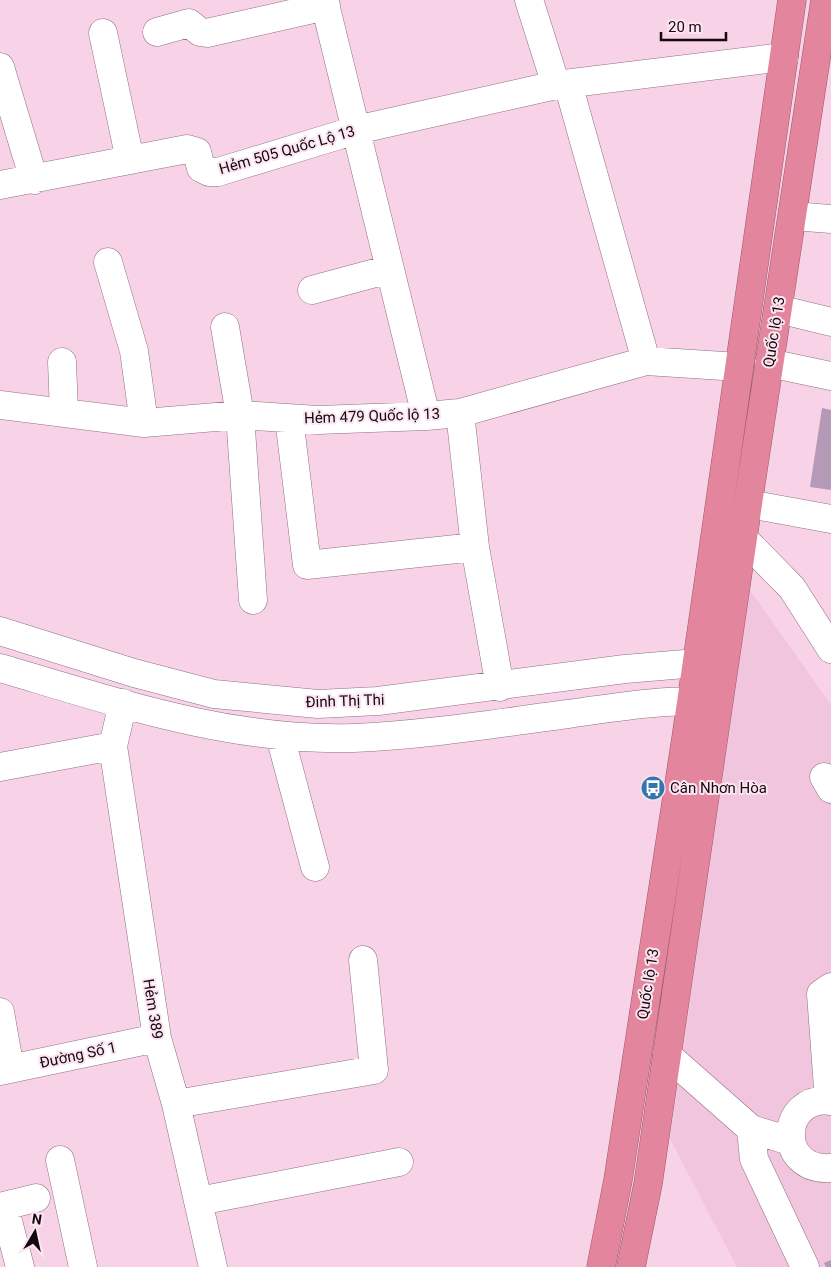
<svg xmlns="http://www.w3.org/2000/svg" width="831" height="1267" viewBox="0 0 831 1267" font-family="Roboto,sans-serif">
	<rect width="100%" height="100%" fill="#f8d3e7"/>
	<path fill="#f1c5dd" d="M750,590L831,705V1267H737L670,1139Z"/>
	<path fill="#b49ab6" d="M822,408L831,410V490L810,487Z
		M831,1260V1267H826L824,1263Z"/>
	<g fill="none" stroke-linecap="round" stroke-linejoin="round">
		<defs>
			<path id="minor" d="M324,0L426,416
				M529,0L556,85
				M157,32L189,23L200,32L207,33L326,6
				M103,33L130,160
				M0,67L34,180
				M568,84L646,361
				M0,185L187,149L197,152L201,168L209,172H218L356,130L556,85L784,57
				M793,216L831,219
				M108,262L134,351L144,423
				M312,290L390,269
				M778,309L831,322
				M225,327L240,415L253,600
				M62,362L64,412
				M769,363L831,376
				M0,405L144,423L240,415L318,420L426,416L460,413L646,361L739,367
				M289,418L307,565L475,547L460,413
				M749,504L831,519
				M744,539L792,588L831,649
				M475,547L500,687
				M0,631L134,673L214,694L318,704L378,701L625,669L697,663H719
				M0,668C116,702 232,742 354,738C426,735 498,723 568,714C617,707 666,699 715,702
				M280,736L315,867
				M113,746L157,1038L176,1104L213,1267
				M0,767L113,746L123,703
				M824,777L831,789
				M0,1012L10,1069
				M667,1055L751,1129L790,1141
				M0,1071L157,1038
				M829,1101L821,994L831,987
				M831,1101C780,1094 775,1172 831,1168
				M176,1104L374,1070L363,960
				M751,1129L754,1159L805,1267
				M60,1160L83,1267
				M199,1201L399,1162
				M4,1206L20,1267
				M0,1207L36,1198"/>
			<path id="highway" d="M601,1267L618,1180L686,738L792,0
				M631,1267L648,1184L750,490L825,0"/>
		</defs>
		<use href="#minor" stroke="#906f81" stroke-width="29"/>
		<use href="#highway" stroke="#9a596b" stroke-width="29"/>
		<use href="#minor" stroke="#fff" stroke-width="28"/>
		<use href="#highway" stroke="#e2859d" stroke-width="28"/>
	</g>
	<defs>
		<symbol id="bus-disc" viewBox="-11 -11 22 22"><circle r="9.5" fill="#3476ac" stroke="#fce5f1"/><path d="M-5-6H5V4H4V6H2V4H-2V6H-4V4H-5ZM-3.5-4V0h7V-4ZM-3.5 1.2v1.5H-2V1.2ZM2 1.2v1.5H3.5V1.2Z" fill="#fff"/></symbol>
	</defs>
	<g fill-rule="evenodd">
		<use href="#bus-disc" x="639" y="774" width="28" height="28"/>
	</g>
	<g text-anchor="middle" stroke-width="4" stroke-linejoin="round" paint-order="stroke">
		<g font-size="15" fill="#14080f" stroke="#fce5f1">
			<text transform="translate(287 150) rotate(-16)" y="5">Hẻm 505 Quốc Lộ 13</text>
			<text transform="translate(774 332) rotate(-81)" y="5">Quốc lộ 13</text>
			<text transform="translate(372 416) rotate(-2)" y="5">Hẻm 479 Quốc lộ 13</text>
			<text transform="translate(345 701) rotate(-2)" y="5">Đinh Thị Thi</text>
			<text transform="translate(648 984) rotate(-81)" y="5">Quốc lộ 13</text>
			<text transform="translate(153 1009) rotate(81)" y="5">Hẻm 389</text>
			<text transform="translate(78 1055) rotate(-12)" y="5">Đường Số 1</text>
		</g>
		<g font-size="15" fill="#14080f" stroke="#fce5f1" text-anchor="start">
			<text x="670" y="793">Cân Nhơn Hòa</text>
		</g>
	</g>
	<g transform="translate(35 1232) rotate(9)" stroke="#fce5f1" stroke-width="4" paint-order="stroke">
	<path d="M0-4L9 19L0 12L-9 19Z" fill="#14080f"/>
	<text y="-8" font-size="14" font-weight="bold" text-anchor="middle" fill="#14080f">N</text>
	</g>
	<path d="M661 32v8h65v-8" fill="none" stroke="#14080f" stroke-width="2.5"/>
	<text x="668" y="32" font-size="15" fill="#14080f" stroke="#fce5f1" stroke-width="4" paint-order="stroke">20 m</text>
</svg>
